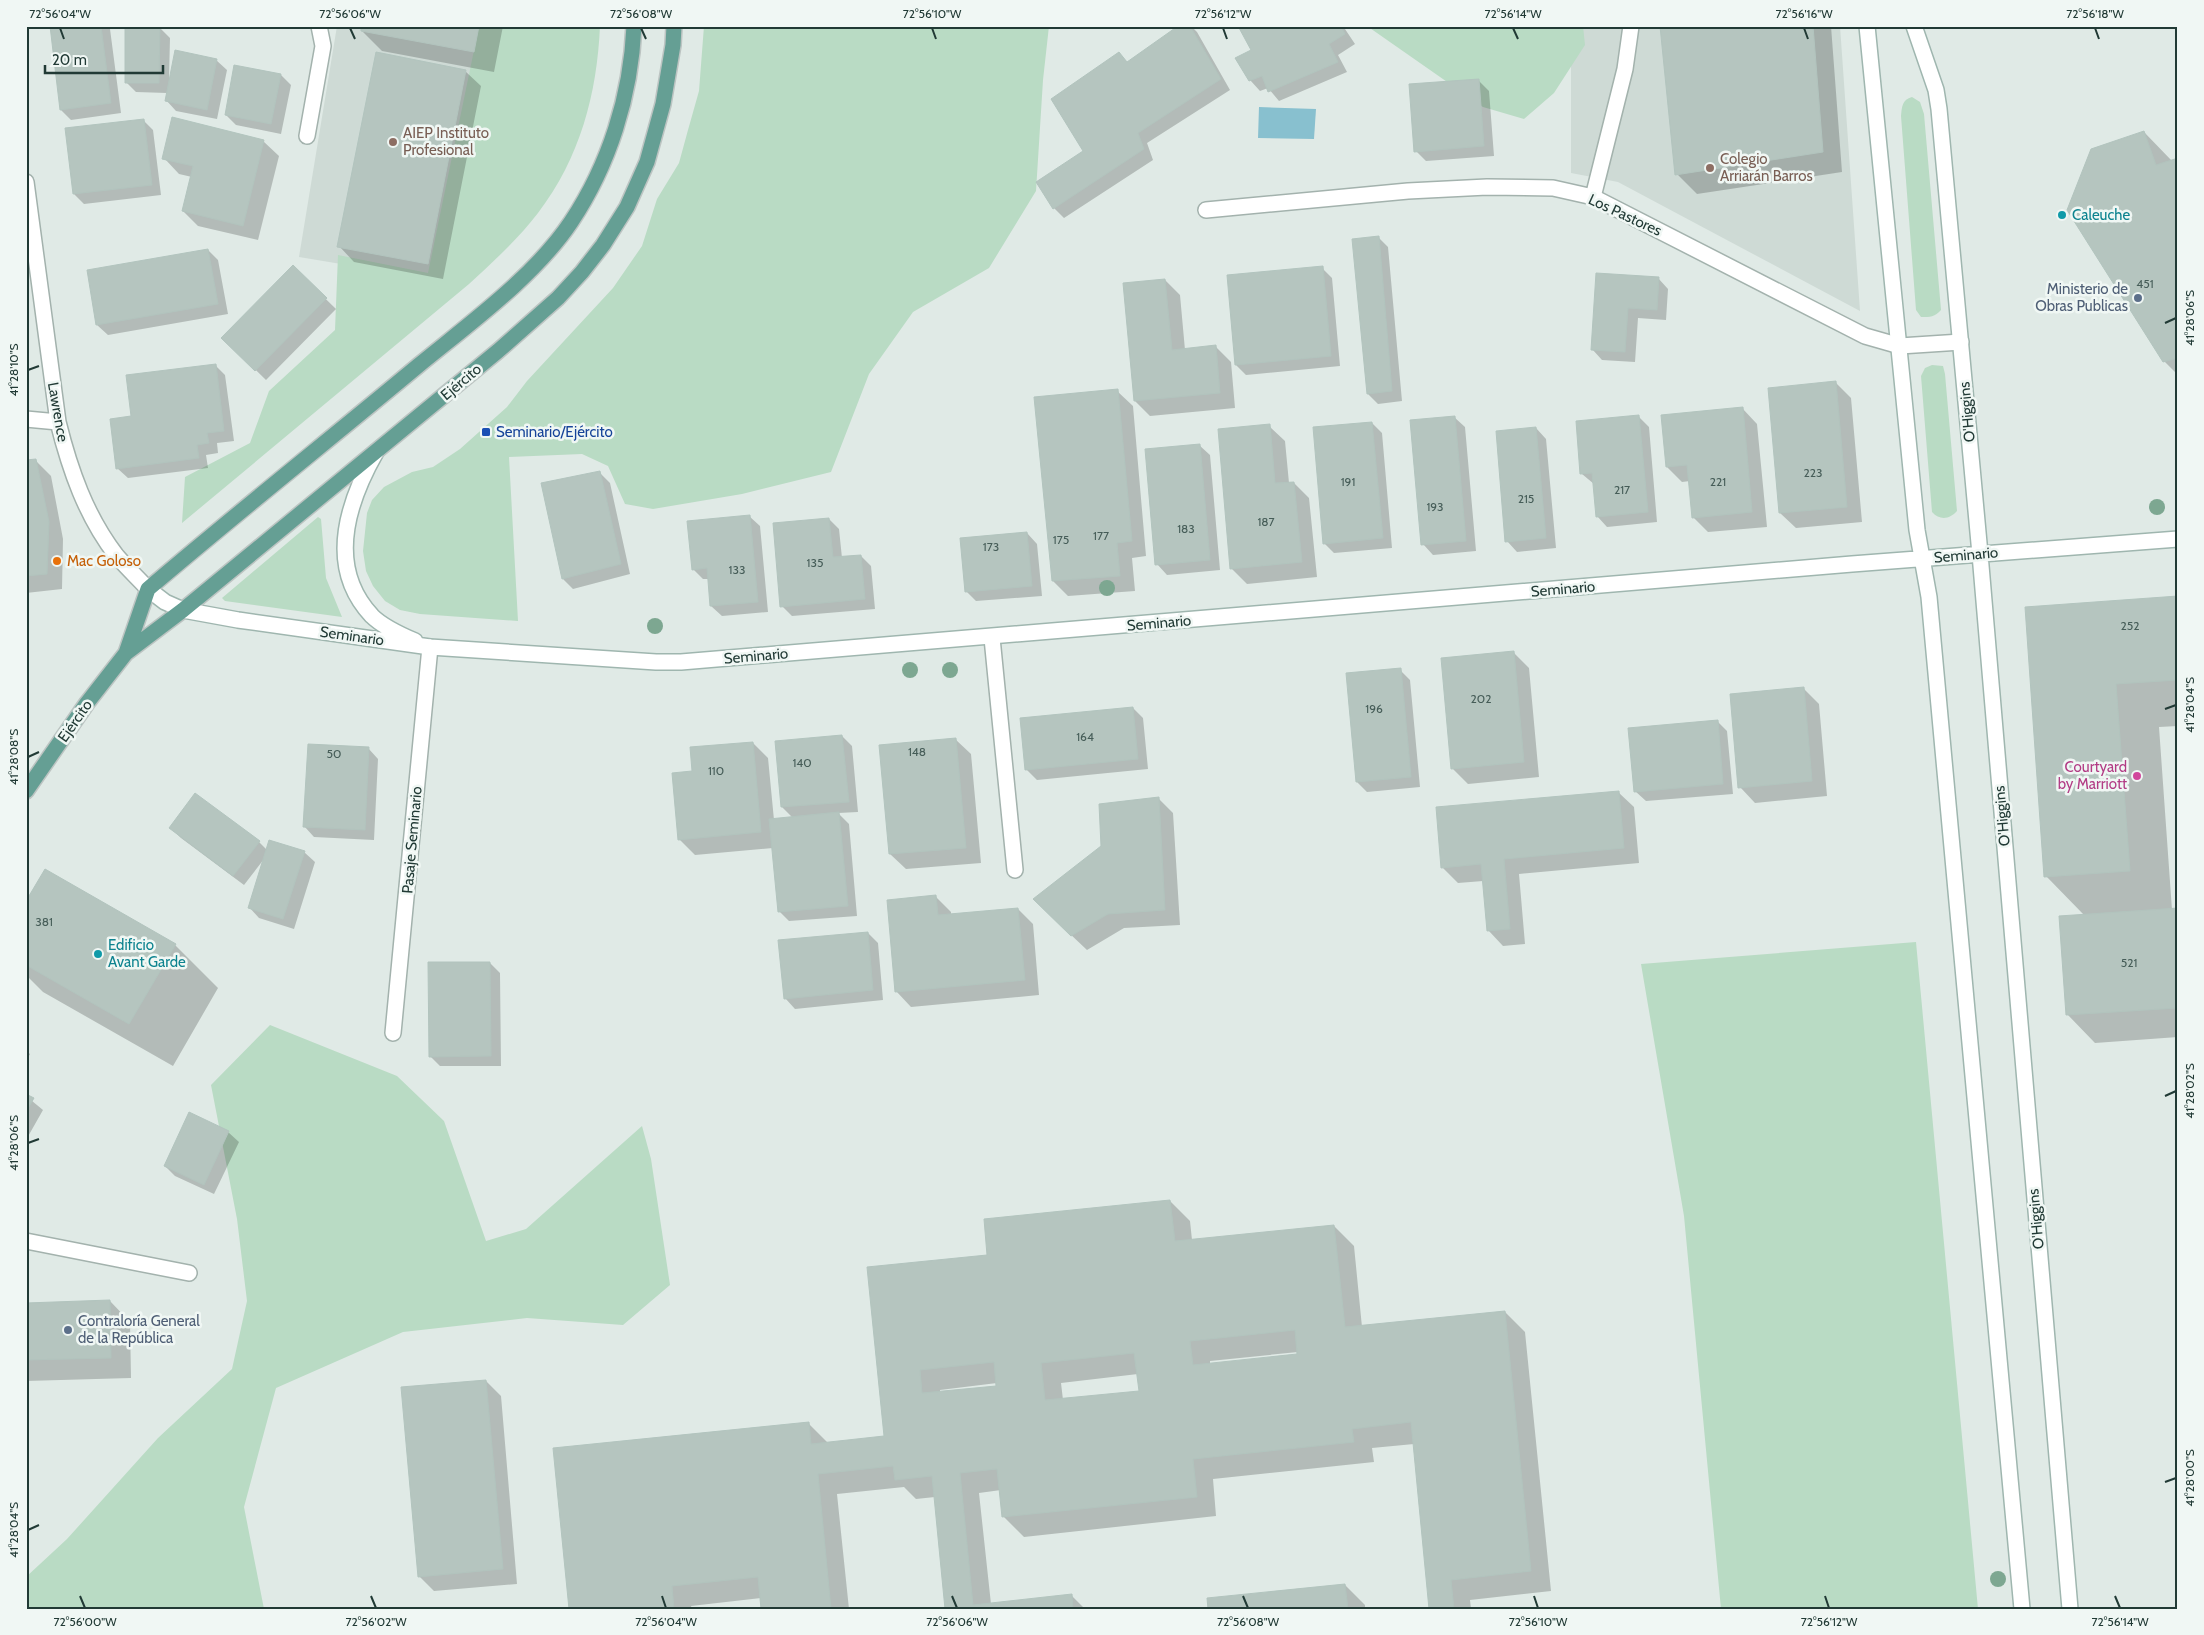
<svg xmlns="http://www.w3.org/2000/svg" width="2204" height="1635" viewBox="0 0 2204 1635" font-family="Cabin,sans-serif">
	<rect width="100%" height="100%" fill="#e0eae6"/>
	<path fill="#cedad5" d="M337,26H488L443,281L299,257Z
		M1571,26H1840L1860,311L1618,182L1571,173Z"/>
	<path fill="#b9dbc4" d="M479,26H600C597,94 580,158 538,213C518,239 493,262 469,284L182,523L185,477L250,443L269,391L335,330L338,255L428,273Z
		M704,26H1049L1043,80L1036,191L989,268L913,312L869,374L831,472L742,494L653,509L625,504L608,466L582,454L509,457L518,621L420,614L400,610L385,601L373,586L366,571L363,551L367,513L372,500L384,487L412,472L433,467L460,449L507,407L527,381L613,288L642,246L657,199L679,163L688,130L699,91Z
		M1367,26H1583L1585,45L1554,93L1524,119L1483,107Z
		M1912,97L1920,102L1924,114L1941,310C1935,317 1930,317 1921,317L1916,310L1901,116C1902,106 1902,100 1912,97Z
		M1932,365L1943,366L1945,374L1957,511C1950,519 1940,521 1932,512L1921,376L1925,368Z
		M318,517L321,519L326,578L342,617L225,601L222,598Z
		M1916,942L1978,1609H1721L1684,1216L1641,964Z
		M270,1025L397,1076L444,1121L486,1241L526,1229L642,1126L651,1159L670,1285L623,1325L527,1318L403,1332L276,1388L244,1507L264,1609H26V1577L67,1539L158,1438L232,1369L247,1301L237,1219L211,1085Z"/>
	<path fill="#88c0cf" d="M1259,107L1316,109L1314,139L1258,138Z"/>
	<path fill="#0003" fill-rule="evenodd" d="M51,26H107L110,29L121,113L71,120L61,110Z
		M363,26H503L494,72L382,51L362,31Z
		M1180,26H1191L1197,32L1230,90L1147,143L1153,160L1064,218L1054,208L1038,183L1085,152L1128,63Z
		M1240,26H1343L1355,44L1338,55L1347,72L1279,101L1268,88L1260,91L1250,80L1253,51Z
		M1661,26H1831L1842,172L1697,194L1677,174Z
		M159,27L170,38L169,78L216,60L227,70L217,119L176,111L166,100L167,93L136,92L126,82Z
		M235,66L281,75L291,85L281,134L236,125L226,115Z
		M465,71L481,86L443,279L354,262L339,246Z
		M1478,80L1489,91L1494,156L1426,161L1416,151Z
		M143,120L153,130L161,195L84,204L74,194Z
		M2144,132L2172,161L2178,159V375L2164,361Z
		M263,141L279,156L258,240L198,226L183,211L192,177L179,174L164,158Z
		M1378,237L1388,247L1402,401L1378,404L1368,394Z
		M208,250L218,260L228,314L108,335L97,325Z
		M293,267L336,309L266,380L223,338Z
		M1322,268L1332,278L1340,366L1246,375L1236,365Z
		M1597,274L1658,278L1668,289L1666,320L1638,318L1635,362L1602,360L1592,349Z
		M1165,280L1180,295L1185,350L1216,347L1231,362L1235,408L1150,416L1135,401Z
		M215,365L225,375L234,441L217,443L218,453L206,455L208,468L128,478L117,468L133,417Z
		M1835,382L1851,398L1862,522L1796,528L1780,513Z
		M1117,391L1133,406L1146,556L1132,558L1135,591L1068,596L1053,581Z
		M1742,408L1757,424L1767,527L1708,532L1693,517L1690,481L1682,482L1667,467Z
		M1454,417L1465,427L1476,551L1433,555L1423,544Z
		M1639,417L1649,427L1657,522L1607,527L1597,516L1594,484L1582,474Z
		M1372,423L1382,433L1392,548L1334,553L1324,543Z
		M1269,426L1285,441L1289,483H1294L1309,498L1317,577L1247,584L1231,568Z
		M1536,428L1546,439L1556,548L1517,552L1507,541Z
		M1199,445L1210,455L1220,570L1167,575L1157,564Z
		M35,460L51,476L63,539L62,589L26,593V461Z
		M600,473L610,483L630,574L573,589L563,579Z
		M749,516L760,526L768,612L722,616L711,606L709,579H703L693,569Z
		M829,519L839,529L842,558L861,556L871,566L875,609L792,616L782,606Z
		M1027,533L1037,544L1042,596L976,601L966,591Z
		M2178,597V726L2159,727L2172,910L2178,909V1037L2095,1043L2067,1014L2084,915L2046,876L2026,609Z
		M1514,653L1529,668L1539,777L1468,784L1453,769Z
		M1400,670L1410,680L1420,787L1367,792L1357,782Z
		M1803,688L1819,704L1827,796L1755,803L1740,787Z
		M1133,708L1143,718L1148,769L1037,780L1026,769Z
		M1717,721L1727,731L1733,794L1646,801L1635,791Z
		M842,736L852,746L858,812L838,813L849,824L857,916L789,921L779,911L773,848L695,855L679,839L693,772L753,743L768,758L774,820L793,818L782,807Z
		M955,739L971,754L981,863L906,869L890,854Z
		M368,748L378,759L374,840L314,837L304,826Z
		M1618,792L1634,807L1639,863L1519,874L1525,944L1503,946L1488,930L1483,881L1458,883L1443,868Z
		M1158,798L1173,813L1180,925L1124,928L1087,950L1050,915L1102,847Z
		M171,828L259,842L267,850L304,852L315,862L294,929L259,918L249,907L264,859L244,885L181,838Z
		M935,896L951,912V915L1018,909L1033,924L1039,995L911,1007L896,991Z
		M26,903L175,945L218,988L173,1066L43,992L26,975Z
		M868,933L878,943L883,1000L795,1009L785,998Z
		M490,963L500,973L501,1066H440L430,1056Z
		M26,1051L30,1054L26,1061Z
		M26,1096L43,1110L26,1140Z
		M228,1132L239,1142L214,1194L175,1176L165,1166Z
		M1170,1201L1190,1221L1192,1240L1334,1226L1354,1246L1362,1327L1505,1312L1525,1332L1551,1591L1470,1600L1471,1609H1431L1414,1444L1372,1448L1374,1462L1213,1479L1216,1516L1024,1537L1003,1516L1001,1490L979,1493L991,1604L1071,1595L1085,1609H947L935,1497L916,1499L904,1487L837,1494L849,1609H762L761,1598L691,1606L692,1609H570L808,1423L829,1444L885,1438L868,1268L989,1256ZM1298,1352L1299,1355L1210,1365V1361ZM1138,1374L1140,1392L1063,1400L1061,1383ZM997,1383L998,1387L940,1393V1390Z
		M110,1301L130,1322L131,1378L26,1381V1304Z
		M486,1381L501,1396L517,1584L434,1591L419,1576Z
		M1345,1585L1365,1605V1609H1209Z"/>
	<path fill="#b5c5bf" stroke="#b2c4be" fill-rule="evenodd" d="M50,26H101L111,103L60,110Z
		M125,26H160L159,83H125Z
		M361,26H479L474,52L361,31Z
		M1178,26H1190L1221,79L1138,133L1144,149L1053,209L1036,182L1083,151L1051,99L1119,52L1127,62Z
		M1238,26H1341L1345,34L1329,44L1338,62L1268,92L1262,76L1249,81L1235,58L1251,50Z
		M1660,26H1813L1823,152L1675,175Z
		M175,50L217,59L207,110L165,101Z
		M376,52L466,70L428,264L337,247Z
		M234,65L281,74L271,124L225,115Z
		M1479,79L1484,146L1414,152L1409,84Z
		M172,117L264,140L243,226L182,211L193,166L162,159Z
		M144,119L152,185L73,194L65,128Z
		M2144,131L2156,165L2178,158V358L2163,362L2067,210L2091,149Z
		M1379,236L1392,391L1367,394L1352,239Z
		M208,249L218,304L96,325L87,270Z
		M293,265L327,298L255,371L221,338Z
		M1323,266L1331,356L1235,365L1227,275Z
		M1596,273L1659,277L1657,310L1628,308L1625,352L1591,350Z
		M1165,279L1172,350L1216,345L1220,393L1134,401L1123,283Z
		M216,364L224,431L207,433L209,443L197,445L199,458L116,469L110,419L131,416L126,375Z
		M1836,381L1847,507L1779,513L1768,388Z
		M1118,389L1132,541L1117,543L1120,576L1052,581L1034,397Z
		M1743,407L1752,512L1692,518L1687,465L1666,467L1661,415Z
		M1639,415L1648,512L1596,517L1592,473L1580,474L1576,421Z
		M1455,416L1466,541L1421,545L1410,420Z
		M1372,422L1383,538L1323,544L1313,427Z
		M1270,424L1275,483L1294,482L1302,562L1230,569L1218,429Z
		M1536,427L1546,538L1505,542L1496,431Z
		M1200,444L1210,560L1155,565L1145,449Z
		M36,459L49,522L47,574L26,576V460Z
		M600,471L621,564L562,579L541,483Z
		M750,515L758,602L710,606L707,568L692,570L687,521Z
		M829,518L833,557L861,555L865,599L780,607L773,523Z
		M1027,532L1032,586L965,592L960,538Z
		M2178,596V680L2116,684L2130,871L2044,877L2025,607Z
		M1514,651L1524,762L1451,769L1441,658Z
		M1401,668L1411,777L1356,782L1346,673Z
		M1804,687L1812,781L1738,788L1730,694Z
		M1133,707L1138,759L1025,770L1020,718Z
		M1718,720L1723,784L1634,792L1628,728Z
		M842,735L849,802L781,807L775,741Z
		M956,738L966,848L889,854L879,745Z
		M753,742L761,832L678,840L672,773L692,771L690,747Z
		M308,744L369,747L365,830L303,827Z
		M1619,791L1624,848L1504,859L1510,929L1487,931L1481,864L1441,868L1436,807Z
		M195,793L260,841L233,876L169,828Z
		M1159,797L1165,910L1108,914L1071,936L1033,899L1101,846L1099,804Z
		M839,812L848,906L778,912L769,819Z
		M269,840L305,851L283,919L248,908Z
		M45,869L176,944L129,1024L26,965V901Z
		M936,895L938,915L1018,908L1025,980L895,992L887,900Z
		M2178,908V1008L2066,1015L2059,916Z
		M868,932L873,990L784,999L778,940Z
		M428,962H490L491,1056L429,1057Z
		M26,1094L34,1098L26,1112Z
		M189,1112L229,1131L204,1185L164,1166Z
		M1170,1200L1175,1241L1334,1225L1345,1327L1505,1311L1531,1571L1451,1580L1454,1609H1429L1411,1422L1352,1429L1354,1442L1193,1459L1197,1497L1002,1517L997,1469L960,1473L973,1605L1072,1594L1073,1609H945L932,1476L895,1480L893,1466L818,1474L831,1609H761L758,1577L672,1586L674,1609H569L553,1448L809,1422L811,1444L884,1436L867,1267L987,1255L984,1219ZM1295,1330L1297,1354L1193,1365L1190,1341ZM1134,1353L1139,1391L1045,1400L1041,1363ZM994,1362L996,1386L922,1393L920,1370Z
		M110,1300L111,1358L26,1360V1303Z
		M486,1380L503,1569L418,1577L401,1387Z
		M1345,1584L1348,1609H1208L1207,1598Z"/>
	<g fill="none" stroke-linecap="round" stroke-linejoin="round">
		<defs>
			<path id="lane" d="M1593,197L1625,69L1631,26
				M992,638L1015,870
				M26,1241L189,1273"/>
			<path id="street" d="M307,136L323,46L319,26
				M26,182L58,422C70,470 86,516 116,555C126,567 138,578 148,589
				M1206,210L1408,191L1487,187L1553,188L1593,197L1865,336L1900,346L1961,342
				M26,419L58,422
				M393,1033L430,647"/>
			<path id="secondary" d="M1867,26L1917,530L1929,597L2022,1609
				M1914,26L1936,90L1939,109L1980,554L2070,1609
				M376,452C347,503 326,567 372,616C383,627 401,635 415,641
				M148,589L165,602L183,610L238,620L430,647L656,662H681L1852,564L2178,539"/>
			<path id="primary" d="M126,653L148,589C237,513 329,440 419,365C469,324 535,276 571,222C609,165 631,96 634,26
				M26,791L87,703L126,653L183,610L498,351L558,298L582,272L603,245L627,207L647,162L663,104L673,45L674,26"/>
		</defs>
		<use href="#lane" stroke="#a3b2ad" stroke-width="18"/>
		<use href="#street" stroke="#a3b2ad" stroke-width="18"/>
		<use href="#secondary" stroke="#9fb6af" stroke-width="18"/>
		<use href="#primary" stroke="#bcc4c2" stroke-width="18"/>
		<use href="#lane" stroke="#fff" stroke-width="15"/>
		<use href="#street" stroke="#fff" stroke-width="15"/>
		<use href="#secondary" stroke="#fff" stroke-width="15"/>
		<use href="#primary" stroke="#659f94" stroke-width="15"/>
	</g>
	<g fill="#7da791">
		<circle cx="2157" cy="507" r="8"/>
		<circle cx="1107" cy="588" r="8"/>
		<circle cx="655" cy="626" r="8"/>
		<circle cx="910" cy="670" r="8"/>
		<circle cx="950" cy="670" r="8"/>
		<circle cx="1998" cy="1579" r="8"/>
	</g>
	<path fill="none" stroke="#213a35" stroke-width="2" d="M60,28L64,39M350,28L355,39M641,28L646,39M932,28L936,39M1223,28L1227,39M1513,28L1518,39M1804,28L1808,39M2095,28L2099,39M2165,323L2176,318M28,370L39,366M2165,709L2176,705M28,757L39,752M2165,1096L2176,1091M28,1143L39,1139M2165,1482L2176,1478M28,1530L39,1525M80,1596L85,1608M371,1596L376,1608M662,1596L666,1608M952,1596L957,1608M1243,1596L1248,1608M1534,1596L1538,1608M1825,1596L1829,1608M2115,1596L2120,1608"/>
	<g fill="#8d6e63" stroke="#f0f7f4" stroke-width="2">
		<circle cx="393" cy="142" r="5"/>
		<circle cx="1710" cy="168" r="5"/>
	</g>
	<g fill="#0f9aa8" stroke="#f0f7f4" stroke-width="2">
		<circle cx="2062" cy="215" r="5"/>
		<circle cx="98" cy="954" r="5"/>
	</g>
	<g fill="#5c6f8a" stroke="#f0f7f4" stroke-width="2">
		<circle cx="2138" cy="298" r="5"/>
		<circle cx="68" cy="1330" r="5"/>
	</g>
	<rect fill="#1a4fb4" stroke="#f0f7f4" stroke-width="2" x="481" y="427" width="10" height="10" rx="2.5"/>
	<circle fill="#e8710a" stroke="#f0f7f4" stroke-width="2" cx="57" cy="561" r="5"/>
	<circle fill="#d1479c" stroke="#f0f7f4" stroke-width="2" cx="2137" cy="776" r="5"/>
	<g text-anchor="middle" stroke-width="5" stroke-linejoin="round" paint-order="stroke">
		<g font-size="12" fill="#465d58">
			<text x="2145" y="288">451</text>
			<text x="1813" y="477">223</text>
			<text x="1348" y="486">191</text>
			<text x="1718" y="486">221</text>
			<text x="1622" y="494">217</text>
			<text x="1526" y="503">215</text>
			<text x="1435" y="511">193</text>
			<text x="1266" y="526">187</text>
			<text x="1186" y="533">183</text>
			<text x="1101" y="540">177</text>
			<text x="1061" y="544">175</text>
			<text x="991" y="551">173</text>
			<text x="815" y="567">135</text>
			<text x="737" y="574">133</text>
			<text x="2130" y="630">252</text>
			<text x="1481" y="703">202</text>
			<text x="1374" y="713">196</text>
			<text x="1085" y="741">164</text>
			<text x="917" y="756">148</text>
			<text x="334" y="758">50</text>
			<text x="802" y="767">140</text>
			<text x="716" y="775">110</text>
			<text x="44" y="926">381</text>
			<text x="2129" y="967">521</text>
		</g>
		<g font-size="15" fill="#785e54" stroke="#f0f7f4" text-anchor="start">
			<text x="403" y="138">AIEP Instituto<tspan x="403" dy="17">Profesional</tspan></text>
			<text x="1720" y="164">Colegio<tspan x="1720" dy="17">Arriarán Barros</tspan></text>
		</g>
		<g font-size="15" fill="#213a35" stroke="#f0f7f4">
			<text transform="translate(1625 215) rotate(25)" y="5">Los Pastores</text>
			<text transform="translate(461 382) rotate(-40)" y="5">Ejército</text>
			<text transform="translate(58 412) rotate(80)" y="5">Lawrence</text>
			<text transform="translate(1967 412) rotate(-95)" y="5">O'Higgins</text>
			<text transform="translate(1966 555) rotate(-5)" y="5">Seminario</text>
			<text transform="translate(1563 589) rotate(-5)" y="5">Seminario</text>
			<text transform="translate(1159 623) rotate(-5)" y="5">Seminario</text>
			<text transform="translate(352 636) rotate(8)" y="5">Seminario</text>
			<text transform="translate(756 656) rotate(-5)" y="5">Seminario</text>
			<text transform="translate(75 721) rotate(-55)" y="5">Ejército</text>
			<text transform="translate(2002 816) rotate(-95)" y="5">O'Higgins</text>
			<text transform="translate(412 840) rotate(-85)" y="5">Pasaje Seminario</text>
			<text transform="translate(2036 1219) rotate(-95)" y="5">O'Higgins</text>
		</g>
		<g font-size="15" fill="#0d838f" stroke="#f0f7f4" text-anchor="start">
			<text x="2072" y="220">Caleuche</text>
			<text x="108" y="950">Edificio<tspan x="108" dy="17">Avant Garde</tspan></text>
		</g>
		<g font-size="15" fill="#4e5e75" stroke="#f0f7f4" text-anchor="end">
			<text x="2128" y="294">Ministerio de<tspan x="2128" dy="17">Obras Publicas</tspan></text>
			<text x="78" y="1326" text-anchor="start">Contraloría General<tspan x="78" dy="17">de la República</tspan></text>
		</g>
		<g font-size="15" fill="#164399" stroke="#f0f7f4" text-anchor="start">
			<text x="496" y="437">Seminario/Ejército</text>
		</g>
		<g font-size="15" fill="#c56008" stroke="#f0f7f4" text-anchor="start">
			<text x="67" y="566">Mac Goloso</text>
		</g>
		<g font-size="15" fill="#b23c85" stroke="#f0f7f4" text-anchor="end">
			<text x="2127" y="772">Courtyard<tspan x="2127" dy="17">by Marriott</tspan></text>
		</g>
	</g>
	<rect width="2204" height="1635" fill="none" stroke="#f0f7f4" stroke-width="55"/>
	<path d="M45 65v8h118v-8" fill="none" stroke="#213a35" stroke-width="2.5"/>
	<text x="52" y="65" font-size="15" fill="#213a35" stroke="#f0f7f4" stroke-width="4" paint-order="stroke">20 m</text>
	<rect x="28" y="28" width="2148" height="1580" fill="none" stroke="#213a35" stroke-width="2"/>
	<g font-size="12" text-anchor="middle" fill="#213a35">
		<text x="60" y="18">72°56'04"W</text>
		<text x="350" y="18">72°56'06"W</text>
		<text x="641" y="18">72°56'08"W</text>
		<text x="932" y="18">72°56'10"W</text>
		<text x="1223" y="18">72°56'12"W</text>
		<text x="1513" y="18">72°56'14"W</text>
		<text x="1804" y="18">72°56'16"W</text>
		<text x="2095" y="18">72°56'18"W</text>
		<text transform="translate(2190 318) rotate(-90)" y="4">41°28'06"S</text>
		<text transform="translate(14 370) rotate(-90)" y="4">41°28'10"S</text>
		<text transform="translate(2190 705) rotate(-90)" y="4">41°28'04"S</text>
		<text transform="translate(14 757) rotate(-90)" y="4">41°28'08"S</text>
		<text transform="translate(2190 1091) rotate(-90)" y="4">41°28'02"S</text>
		<text transform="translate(14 1143) rotate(-90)" y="4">41°28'06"S</text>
		<text transform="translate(2190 1478) rotate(-90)" y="4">41°28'00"S</text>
		<text transform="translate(14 1530) rotate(-90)" y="4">41°28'04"S</text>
		<text x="85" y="1626">72°56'00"W</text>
		<text x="376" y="1626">72°56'02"W</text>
		<text x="666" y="1626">72°56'04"W</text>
		<text x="957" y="1626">72°56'06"W</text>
		<text x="1248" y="1626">72°56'08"W</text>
		<text x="1538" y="1626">72°56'10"W</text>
		<text x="1829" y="1626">72°56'12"W</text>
		<text x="2120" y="1626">72°56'14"W</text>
	</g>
</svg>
